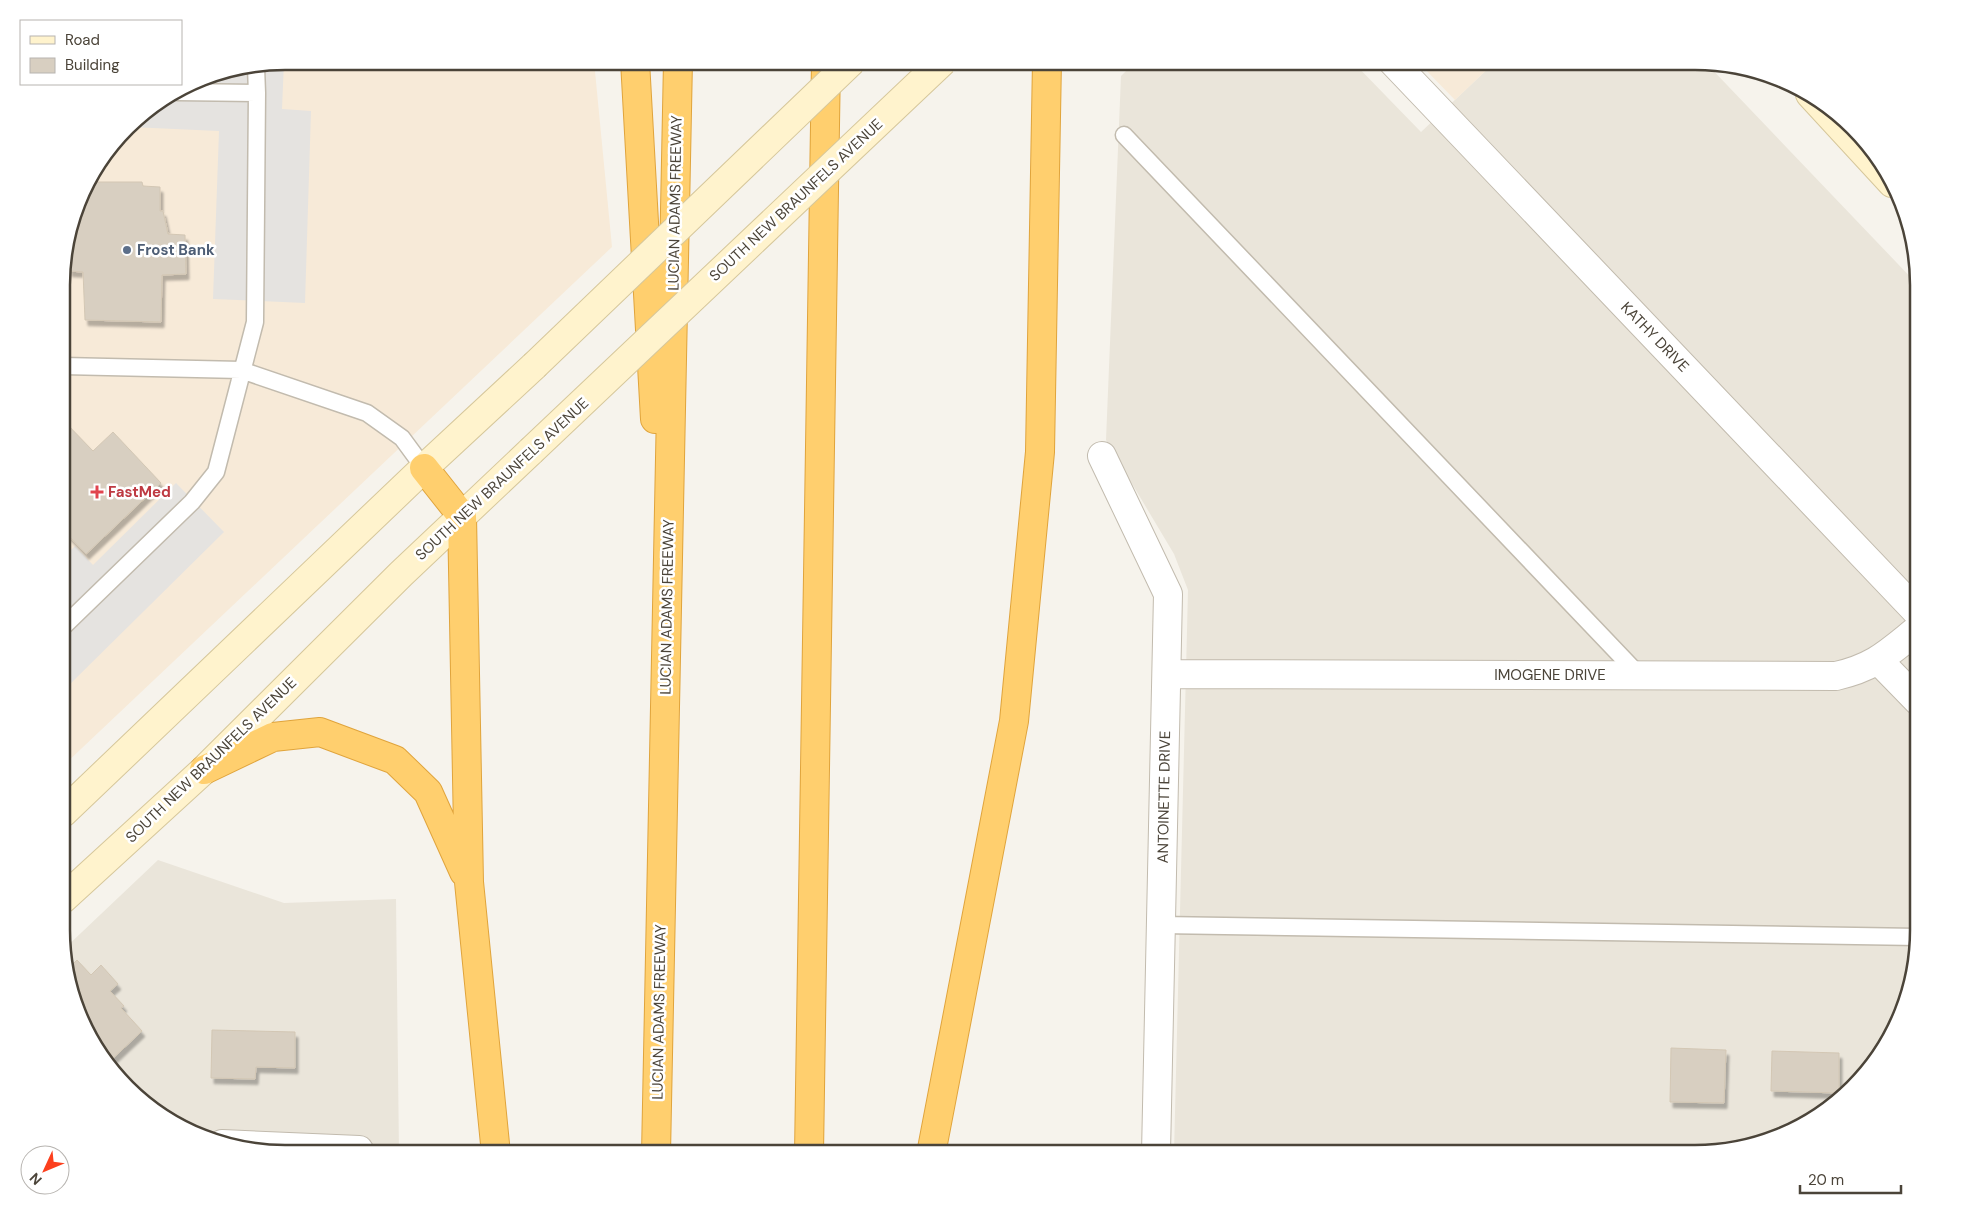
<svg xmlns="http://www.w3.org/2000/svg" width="1980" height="1215" viewBox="0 0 1980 1215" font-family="'DM Sans',sans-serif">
	<defs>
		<filter id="shadow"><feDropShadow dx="3" dy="5.5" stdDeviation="1" flood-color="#0004"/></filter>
	</defs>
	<rect width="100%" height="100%" fill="#f6f3ec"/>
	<path fill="#eae5da" d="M1136,61H1352L1421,132L1496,61L1706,63L1918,285V944L1889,1042L1853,1088L1807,1124L1709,1153H1174L1188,590L1174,554L1106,440L1121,76Z
		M158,860L284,903L396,899L399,1154H285L227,1146L173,1124L99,1054L63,959V950Z"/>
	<path fill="#f7ead8" d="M285,61H594L612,247L63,766V256L84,186L137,117L200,78Z
		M1417,61H1496L1455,100Z"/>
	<path fill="#e5e3e0" d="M284,61L282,109L311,111L305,303L213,299L219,131L130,127L137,117L200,78Z
		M176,483L224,532L63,691V558L75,546L93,565Z"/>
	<path fill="#d8cfc1" stroke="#d3c7b4" filter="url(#shadow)" d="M92,182H142L143,186L160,187V211H163L168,234L185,235L186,274L162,275L161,322L85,320L83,272L69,271L70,234L72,226L78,225L76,215L82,193L92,191Z
		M70,234L69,266L63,267V256Z
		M63,420L93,451L113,432L161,483L86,554L66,533L63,537Z
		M77,960L91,975L101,965L118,984L110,991L124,1006L121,1008L142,1031L108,1063L99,1054L67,970Z
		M212,1030L295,1032V1068L256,1067L255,1079L211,1078Z
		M1671,1048L1726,1050L1724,1103L1670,1102Z
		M1772,1051L1839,1053V1093L1771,1091Z"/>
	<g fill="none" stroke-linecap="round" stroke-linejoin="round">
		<defs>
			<path id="lane" d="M256,67L257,93
				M1124,135L1640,676
				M63,366L241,370L367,413L402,438L424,468
				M63,627L192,502L216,472L255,322L257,93L177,92
				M1161,925L1918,937"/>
			<path id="street" d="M1392,61L1918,613
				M1102,456L1168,594L1156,1153
				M1879,661L1918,701
				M1167,674L1836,676C1875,667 1888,653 1918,629
				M222,1144L359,1150L361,1154"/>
			<path id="secondary" d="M1810,94L1892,183
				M63,813L424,468L534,366
				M63,899L204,770L401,574L531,451"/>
			<path id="highway" d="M635,61L655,419
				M424,468L462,516L469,882L496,1154
				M204,770L273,737L320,732L395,760L428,792L464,872
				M656,1154L678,61
				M809,1154L826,61
				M931,1154L1014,721L1040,452L1047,61"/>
		</defs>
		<use href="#lane" stroke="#c2bbae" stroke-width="19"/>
		<use href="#street" stroke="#c2bbae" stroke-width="30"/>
		<use href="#secondary" stroke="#d6c79b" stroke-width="30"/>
		<use href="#highway" stroke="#e0a43c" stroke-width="30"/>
		<use href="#lane" stroke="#fff" stroke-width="16"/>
		<use href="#street" stroke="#fff" stroke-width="28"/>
		<use href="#secondary" stroke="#fff3cd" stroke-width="28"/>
		<use href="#highway" stroke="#ffcf6e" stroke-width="28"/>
		<defs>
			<path id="secondary-bridge" d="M534,366L852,61
				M531,451L943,61"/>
		</defs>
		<use href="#secondary-bridge" stroke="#d6c79b" stroke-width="30" stroke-linecap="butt"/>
		<use href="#secondary-bridge" stroke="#fff3cd" stroke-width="28"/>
	</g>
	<circle fill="#5c6f8a" stroke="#fff" stroke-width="2" cx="127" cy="250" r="5"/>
	<path fill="#e0444e" stroke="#fff" stroke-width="2" d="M94.5 484.5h5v5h5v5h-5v5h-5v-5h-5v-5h5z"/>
	<g text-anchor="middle" stroke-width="5" stroke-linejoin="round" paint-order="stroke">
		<g font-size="15" fill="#4b4439" stroke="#fff">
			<text transform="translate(796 200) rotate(-43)" y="5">SOUTH NEW BRAUNFELS AVENUE</text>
			<text transform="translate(675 203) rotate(-89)" y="5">LUCIAN ADAMS FREEWAY</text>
			<text transform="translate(1655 337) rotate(46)" y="5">KATHY DRIVE</text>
			<text transform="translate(502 479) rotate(-43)" y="5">SOUTH NEW BRAUNFELS AVENUE</text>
			<text transform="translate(667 607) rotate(-89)" y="5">LUCIAN ADAMS FREEWAY</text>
			<text x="1550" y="680">IMOGENE DRIVE</text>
			<text transform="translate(211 760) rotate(-44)" y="5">SOUTH NEW BRAUNFELS AVENUE</text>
			<text transform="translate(1164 797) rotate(-89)" y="5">ANTOINETTE DRIVE</text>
			<text transform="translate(659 1012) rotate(-89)" y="5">LUCIAN ADAMS FREEWAY</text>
		</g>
		<g font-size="15" font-weight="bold" fill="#4e5e75" stroke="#fff" text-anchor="start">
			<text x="137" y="255">Frost Bank</text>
		</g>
		<g font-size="15" font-weight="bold" fill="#be3a42" stroke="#fff" text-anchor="start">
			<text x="108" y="497">FastMed</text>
		</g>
	</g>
	<path d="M0 0H1980V1215H0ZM285 70H1695A215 215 0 0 1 1910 285V930A215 215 0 0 1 1695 1145H285A215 215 0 0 1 70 930V285A215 215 0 0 1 285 70Z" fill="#fff" fill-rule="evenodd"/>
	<path fill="none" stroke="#4b4439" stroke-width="2.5" d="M285 70H1695A215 215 0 0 1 1910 285V930A215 215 0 0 1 1695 1145H285A215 215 0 0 1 70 930V285A215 215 0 0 1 285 70Z"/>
	<rect x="20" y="20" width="162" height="65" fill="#ffffff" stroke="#b7b4b0"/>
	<rect x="30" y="36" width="25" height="8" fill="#fff3cd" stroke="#b7b4b0"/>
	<text x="65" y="45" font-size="15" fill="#4b4439">Road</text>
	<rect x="30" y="58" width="25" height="15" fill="#d8cfc1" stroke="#b7b4b0"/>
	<text x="65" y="70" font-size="15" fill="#4b4439">Building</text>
	<g transform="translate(45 1170) rotate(226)"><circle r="24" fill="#ffffff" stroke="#b7b4b0"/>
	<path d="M0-4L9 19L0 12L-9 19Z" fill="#fc3f1d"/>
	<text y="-8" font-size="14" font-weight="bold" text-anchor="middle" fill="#4b4439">N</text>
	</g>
	<path d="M1800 1185v8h101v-8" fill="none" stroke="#4b4439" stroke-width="2.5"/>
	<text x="1808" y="1185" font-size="15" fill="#4b4439" stroke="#ffffff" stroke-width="4" paint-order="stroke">20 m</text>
</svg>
